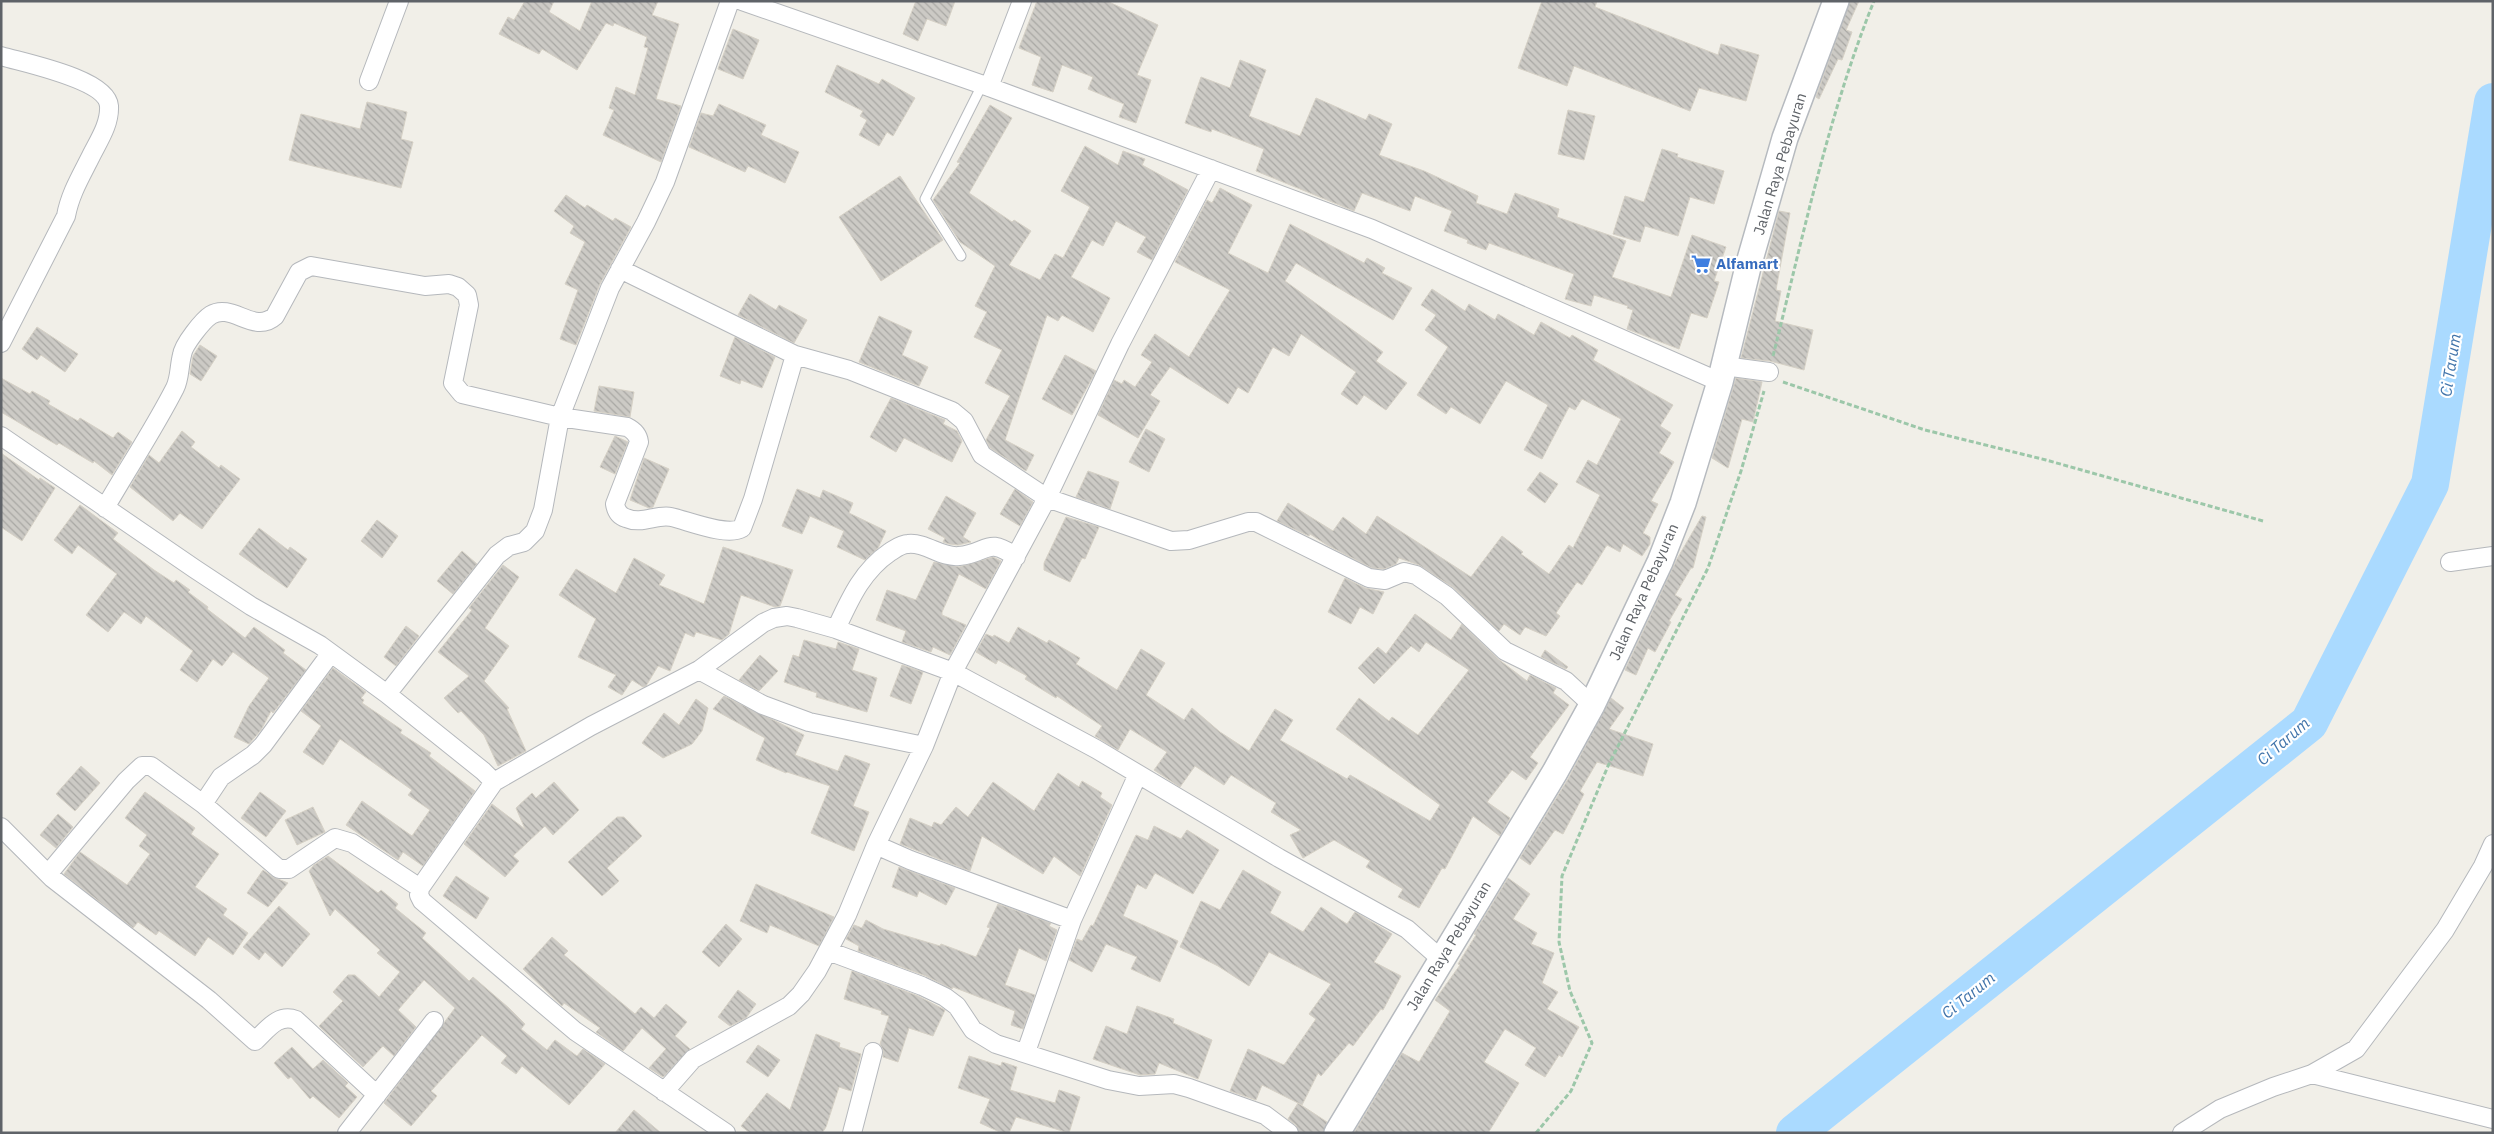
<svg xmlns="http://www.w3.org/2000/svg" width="2494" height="1134" viewBox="0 0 2494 1134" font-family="'IBM Plex Sans',sans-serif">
	<defs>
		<pattern id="building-back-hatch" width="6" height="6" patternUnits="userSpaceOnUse" patternTransform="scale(1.25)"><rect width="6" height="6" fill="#cccac5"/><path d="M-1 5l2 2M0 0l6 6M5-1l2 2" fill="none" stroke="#a9a8a4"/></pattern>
	</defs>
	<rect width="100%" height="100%" fill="#f1efe8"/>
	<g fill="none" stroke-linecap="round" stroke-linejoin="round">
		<path stroke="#aadaff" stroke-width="38" d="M1795,1133L2309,723L2430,484L2493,102"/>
	</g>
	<path fill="url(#building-back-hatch)" stroke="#d6d1c6" d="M525,1H554L549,12L580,31L592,1H658L652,15L679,24L656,99L681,106L661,162L603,135L614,110L609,108L616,87L635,95L648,48L644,47L647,37L614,23L613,26L606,23L577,70L542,49L539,54L499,34L508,17L514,20Z
		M916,1H955L946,26L927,19L918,41L903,34Z
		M1037,1H1107L1158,25L1137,75L1151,80L1136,123L1119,117L1124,104L1088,89L1093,77L1062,65L1053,92L1032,85L1041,57L1019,48Z
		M1542,1H1597L1595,7L1718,55L1721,44L1759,55L1746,101L1699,88L1690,111L1574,66L1567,86L1518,68Z
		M1850,1H1859L1846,30L1852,32L1842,60L1838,59L1819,99L1816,97Z
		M733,29L759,40L743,79L718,69Z
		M1240,60L1266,70L1249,116L1300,136L1316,98L1366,120L1369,114L1392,124L1379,155L1424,171L1478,196L1476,203L1507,214L1515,193L1559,209L1557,217L1626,241L1612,277L1671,297L1692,235L1726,247L1714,281L1719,282L1707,318L1691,313L1679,349L1627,329L1633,310L1627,308L1628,306L1594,295L1591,306L1565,299L1574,274L1489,243L1486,250L1467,243L1468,240L1444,231L1452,211L1415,196L1410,211L1362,193L1354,211L1256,171L1264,149L1212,129L1211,132L1185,123L1201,77L1230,88Z
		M837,65L879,84L882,79L915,98L893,136L887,132L879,146L859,135L867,120L860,116L863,111L825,92Z
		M367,102L407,112L401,139L413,142L401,188L289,160L301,114L360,129Z
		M719,104L766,125L761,135L799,152L785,183L748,166L745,172L689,147L701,113L713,116Z
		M990,105L1012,118L969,193L1012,222L1014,220L1031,231L1009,265L1040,280L1055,254L1063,258L1090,207L1061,191L1085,146L1118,165L1123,151L1145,159L1142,165L1188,190L1152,260L1137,252L1146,237L1116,221L1103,246L1092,240L1071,277L1110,298L1093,332L1062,315L1058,321L1047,315L1005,440L1034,455L1026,471L990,448L986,440L1010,396L985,383L1002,350L974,337L987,312L975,306L995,266L960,242L933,200L960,163L957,162Z
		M1568,110L1595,116L1584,160L1558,154Z
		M1662,149L1678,154L1677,157L1724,171L1714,204L1690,197L1678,236L1645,226L1640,242L1613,234L1625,196L1644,202Z
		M900,176L943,240L881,281L839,217Z
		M1220,188L1252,205L1228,253L1268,273L1290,224L1364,263L1367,258L1385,268L1382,273L1412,288L1393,320L1296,263L1285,281L1383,352L1376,361L1407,383L1386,410L1364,395L1357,405L1341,394L1356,372L1301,334L1289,356L1273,347L1248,393L1238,387L1228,404L1170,367L1150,395L1160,401L1138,438L1098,415L1114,380L1122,384L1124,380L1135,387L1152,362L1141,355L1155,334L1189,357L1230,290L1175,262L1207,200L1212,203Z
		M566,195L585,208L587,205L613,221L615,218L631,227L600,284L576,345L560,339L578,290L565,284L585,242L570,233L574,226L554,211Z
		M1779,211L1790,213L1776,290L1781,291L1775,321L1813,330L1804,370L1770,361L1741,358Z
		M1432,289L1465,311L1469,304L1495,320L1498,314L1534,335L1541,322L1570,338L1572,335L1598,350L1593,360L1673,405L1660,426L1671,433L1659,453L1674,462L1651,501L1658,504L1643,533L1650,537V544L1642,556L1623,544L1620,552L1607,545L1582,585L1577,582L1556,613L1560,616L1546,636L1525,627L1520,635L1504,624L1499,631L1454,588L1419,565L1399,558L1396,564L1384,569L1372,568L1327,545L1310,534L1309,536L1277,521L1288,503L1333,531L1343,517L1366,534L1377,516L1471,577L1502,536L1523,552L1521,554L1549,574L1569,545L1573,548L1600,495L1576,482L1588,460L1597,465L1621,419L1582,399L1575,410L1569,407L1542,459L1524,450L1548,405L1506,381L1480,424L1451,407L1446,414L1417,395L1448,347L1425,330L1436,315L1421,305Z
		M750,294L776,310L779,305L807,320L794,343L738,315Z
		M879,316L912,331L902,355L928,367L919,386L859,362Z
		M37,327L78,354L65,372L41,355L37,360L22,349Z
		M735,337L775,357L762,388L741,380L740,384L720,376Z
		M200,345L217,356L201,381L190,374L193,356Z
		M1065,355L1096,371L1072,415L1042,399Z
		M1,378L30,394L32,391L50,401L48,404L78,421L80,418L113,438L118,432L132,442L112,475L94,461L93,463L59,443L57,445L1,412Z
		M1736,378L1762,382L1753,422L1742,419L1728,468L1712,458Z
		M599,386L634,392L630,417L594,411Z
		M891,398L945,420L943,424L957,431L962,441L952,462L904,438L896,452L870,437Z
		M1146,429L1165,439L1149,472L1129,462Z
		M182,431L195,442L191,447L219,468L221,465L240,479L202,529L180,513L173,521L130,487L149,455L159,463Z
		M615,436L628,442L615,474L600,467Z
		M1,453L39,480L40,478L55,488L22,541L1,527Z
		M644,458L669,469L653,507L649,508L630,500Z
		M1088,471L1119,482L1110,509L1076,497Z
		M1540,472L1558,484L1545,503L1527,490Z
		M797,489L820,498L823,490L853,503L849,513L886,531L878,548L865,560L837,547L844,531L810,516L802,534L782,526Z
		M1015,489L1033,502L1020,526L1000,514Z
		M946,496L976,513L963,537L971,542L958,545L949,544L943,542L945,538L928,529Z
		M80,505L118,533L113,539L154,570L174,583L176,580L190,590L188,592L208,607L207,609L245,638L254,627L285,650L283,653L306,670L273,713L271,711L261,730L249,744L234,737L249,706L269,678L233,652L222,666L213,659L197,682L180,670L193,651L146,616L141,624L124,612L108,632L86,615L117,574L78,545L72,554L54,540Z
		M1702,516L1706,517L1693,568H1691L1675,595L1682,599L1669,621L1671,622L1655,652L1648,648L1636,675L1625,670L1677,559Z
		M1066,517L1099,527L1085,559L1082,558L1070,582L1044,570V563Z
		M377,520L398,536L382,558L361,541Z
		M259,528L288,550L290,547L307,559L287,588L239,554Z
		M723,547L793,570L780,606L775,607L741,595L729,634L722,640L696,632L694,637L685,633L670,671L658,666L646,686L643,687L632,680L622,695L608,687L616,675L578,657L596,619L559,595L576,569L616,593L634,558L665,575L659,585L704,604Z
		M462,551L477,564L453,594L437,581Z
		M993,557L1001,561L986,589L959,574L942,612V615L966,625L950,655L933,647L931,652L902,642L906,631L876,620L887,590L916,600L934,562L959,567Z
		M503,565L519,577L485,628L509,646L484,681L509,708L507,709L526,751L498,766L484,735L461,711L458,713L444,698L469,676L438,652L472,610L469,608Z
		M1345,578L1365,588L1384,592L1373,614L1360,607L1351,624L1328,612Z
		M1415,614L1451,640L1462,624L1498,659L1527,681L1530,675L1556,688L1553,693L1569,705L1530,757L1538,763L1526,780L1512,770L1487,802L1510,818L1500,836L1473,816L1445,869L1442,868L1419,908L1398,897L1403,889L1366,867L1370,861L1334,840L1303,858L1290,835L1301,830L1271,812L1276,803L1231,775L1224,785L1195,766L1180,787L1154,770L1167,752L1130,729L1118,750L1095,736L1102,726L1057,696L1056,698L1025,679L1027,676L998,660L996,664L976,652L986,634L993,637L994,635L1009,643L1018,627L1047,643L1049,640L1080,658L1076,664L1117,690L1141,649L1165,663L1146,695L1184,720L1192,708L1220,732L1249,751L1275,709L1293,720L1280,740L1347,779L1350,775L1430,821L1440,805L1336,729L1359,698L1389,721L1392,717L1418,735L1469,670L1426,642L1419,652L1411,646L1374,684L1358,668L1378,647L1386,654Z
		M406,626L419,636L396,666L384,657Z
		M804,640L836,649L838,642L859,649L852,670L877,678L867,712L816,697L817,693L784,682L793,655L799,657Z
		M1545,650L1568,667L1566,669L1541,657Z
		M760,655L778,671L759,691L739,680Z
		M902,665L923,672L911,704L890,696Z
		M333,668L366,692L361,698L364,700L362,703L402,730L400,733L431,753L429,756L475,791L423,866L403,852L398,860L346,825L362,801L412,836L430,810L408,795L412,790L340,739L323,765L303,752L321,726L301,711Z
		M724,696L804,735L795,755L838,771L845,755L870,764L853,806L869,812L854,851L811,833L830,786L787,772L786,773L756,760L765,738L713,709Z
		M1611,698L1624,708L1609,729L1653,744L1643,776L1597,762L1580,791L1584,794L1563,834L1555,830L1530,865L1520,858L1568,779Z
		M696,699L708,708L702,731L692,744L663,758L642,743L664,713L679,725Z
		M81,766L100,783L75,811L56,794Z
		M1058,773L1079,787L1082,781L1102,793L1100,797L1112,805L1080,876L1054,856L1043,874L982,836L970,871L900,844L910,818L932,827L934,822L941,825L956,807L968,817L993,782L1034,811Z
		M554,782L579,810L553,835L545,826L513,856L519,861L505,877L464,844L492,804L525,829L516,808L532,793L536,798Z
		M145,792L195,828L191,834L219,854L195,887L227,909L223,915L248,933L233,955L208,937L195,956L159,931L156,935L138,922L133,928L64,874L80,852L127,885L150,854L139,846L147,835L125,818Z
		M260,792L286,811L266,837L241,818Z
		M313,807L325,832L297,845L285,820Z
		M58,814L73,827L56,848L40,835Z
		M617,817H624L642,836L607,868L619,881L602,896L568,862Z
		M1154,826L1181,839L1187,830L1219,850L1193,894L1155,873L1146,889L1137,884L1123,916L1178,941L1160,982L1131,969L1137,957L1106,944L1092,972L1069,960L1077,939L1082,941L1091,925L1093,926L1136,835L1148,840Z
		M328,856L378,893L381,890L398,904L395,908L426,933L422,938L469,981L473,977L509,1008L525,1024L521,1029L547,1050L555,1040L577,1056L583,1049L605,1064L569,1105L522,1066L516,1074L501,1063L507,1056L482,1035L431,1091L437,1096L411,1126L384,1103L455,1008L424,980L398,1010L416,1027L394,1056L383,1046L363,1067L319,1026L343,1001L333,992L348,975H355L379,997L400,972L377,953L380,950L335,909L330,916L309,871L314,865Z
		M899,867L955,888L946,905L919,891L917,897L892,887Z
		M263,870L273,877L288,883L268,907L247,893Z
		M1243,870L1281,892L1270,913L1303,932L1321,907L1347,924L1355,912L1392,934L1374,962L1401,976L1383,1010L1381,1009L1353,1046L1349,1043L1321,1076L1318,1073L1302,1105L1262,1085L1256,1100L1230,1091L1248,1049L1284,1065L1316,1019L1309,1014L1331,984L1269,952L1249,986L1218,966L1180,947L1201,901L1220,910Z
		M456,876L489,898L476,919L443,896Z
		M1508,878L1530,894L1513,919L1537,933L1531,944L1554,953L1542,983L1558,992L1547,1009L1579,1027L1562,1057L1559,1055L1545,1077L1525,1065L1536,1048L1505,1029L1484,1062L1519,1083L1488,1133H1354L1402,1053L1419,1062L1450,1011L1435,1000L1460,965L1458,964L1476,935L1474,934Z
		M756,884L834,917L819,946L770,925L767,933L740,921Z
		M998,904L1051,923L1049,926L1057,930L1046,961L1019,948L1005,985L1035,995L1023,1029L1011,1025L1015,1011L953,987L952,989L926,976L858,951L859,946L846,939L854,925L862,928L866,920L883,929L940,946L941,944L976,957L990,928L987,927Z
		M279,906L310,934L282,967L265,952L259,960L243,947Z
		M726,924L742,939L719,967L702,952Z
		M552,937L568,951L564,955L635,1014L641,1007L654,1018L666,1004L687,1022L675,1036L690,1049L663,1077L649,1068L666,1049L642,1028L623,1051L596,1032L600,1028L564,1003L562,1006L523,969Z
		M852,971L918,996L945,1010L933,1036L909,1028L898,1062L883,1057V1050L880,1044L889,1016L881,1014L882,1011L844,999Z
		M738,990L756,1004L746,1018L730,1026L718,1017Z
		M1137,1006L1174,1019L1173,1023L1212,1040L1198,1079L1159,1063L1155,1074L1140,1075L1093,1059L1106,1026L1127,1034Z
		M816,1034L840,1043L839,1047L861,1054L851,1091L839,1087L826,1127L822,1133H750L741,1126L767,1093L790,1110Z
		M758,1045L780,1060L768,1077L746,1062Z
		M292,1047L313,1069L323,1060L348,1083L345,1086L357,1097L339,1118L313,1096L310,1099L291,1077L288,1079L274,1063Z
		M969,1056L1001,1066L1002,1062L1017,1067L1010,1090L1055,1103L1059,1090L1080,1097L1069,1133L1016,1117L1009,1133H1002L980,1123L990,1099L958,1088Z
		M1298,1103L1327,1122L1323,1133H1299L1296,1125L1288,1119Z
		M634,1110L661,1133H615Z"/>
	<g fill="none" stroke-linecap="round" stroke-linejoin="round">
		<defs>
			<path id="service" d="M961,256L925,199L982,85"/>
			<path id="minor" d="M742,1L989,87L1372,229L1720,382
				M1,56C24,63 107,79 109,106C110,124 99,140 91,156C81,176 70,194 66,216L1,343
				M369,81L399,1
				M989,87L1022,1
				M620,269L795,355L849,370L952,411L964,421L982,455L1047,498L1171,541L1189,540L1248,522H1256L1369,578L1385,580L1404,572L1416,575L1447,596L1505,651L1566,681L1592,705
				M1724,366L1769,372
				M1,436L195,569L251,606L320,645L387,694L483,771L494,782L420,888L419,895L422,901L575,1031L726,1133
				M105,508C128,468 154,429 175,388C180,378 179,366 182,355C183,345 203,320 211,315C232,302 254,335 275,316L299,272L311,266L425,286L449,284L458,287L467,295L469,305L453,383L462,394L560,417L627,427C633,430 638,434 639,442L615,504C616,510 619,516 626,518C642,525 656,514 671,517C689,521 727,537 742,528L753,499L795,355
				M2450,562L2493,556
				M836,629C850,599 862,571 890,552C895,549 901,544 908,544C926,542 941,558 959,556C989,553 986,536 1016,557
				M699,670L763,705L809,722L924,746
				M387,694L497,555L509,546L524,542L535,531L543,510L560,417L610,288L646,222L665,182L730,1
				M494,782L591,726L699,670L763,623L774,618L787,616L797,618L836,629L953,672L1096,749L1279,858L1407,929L1441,959
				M203,804L279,869H289L335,838L352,843L420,888
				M1,827L52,878L209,1000L255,1041C267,1030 278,1013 296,1020L377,1095
				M876,845L910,860L1072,920L1026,1052
				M48,874L126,781L142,766H151L203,804L221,777L253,755L263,745L331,653
				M1072,920L1138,774
				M828,951L922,986L945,997L957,1006L973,1030L996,1044L1108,1080L1139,1086L1174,1084L1189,1088L1265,1115L1289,1133
				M2312,1074L2493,1119
				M664,1092L693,1059L789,1006L801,994L817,971L847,915L876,845L924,746L953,672L1047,498L1120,344L1211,169
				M347,1133L434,1021
				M852,1133L873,1052
				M2182,1133L2220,1109L2273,1087L2312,1074L2356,1049L2445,930L2483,866L2493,844"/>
			<path id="secondary" d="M1337,1133L1555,772L1592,705L1660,562L1683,503L1720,382L1749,263L1785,138L1836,1"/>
		</defs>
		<use href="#service" stroke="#b5b8bc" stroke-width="11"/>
		<use href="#minor" stroke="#b5b8bc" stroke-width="20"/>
		<use href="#secondary" stroke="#b6babf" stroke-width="28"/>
		<path stroke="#9cc7a9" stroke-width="3" stroke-dasharray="5 2.5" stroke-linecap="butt" d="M1773,356C1803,237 1828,115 1874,1
			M1783,382L1925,430L2046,460L2263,521
			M1536,1133L1571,1091L1592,1043L1570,991L1559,942L1562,876L1608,766L1708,568L1741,471L1764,391"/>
		<use href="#service" stroke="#fff" stroke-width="9"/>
		<use href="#minor" stroke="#fff" stroke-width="18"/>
		<use href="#secondary" stroke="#fff" stroke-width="25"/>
	</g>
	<defs>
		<symbol id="supermarket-bare" viewBox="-9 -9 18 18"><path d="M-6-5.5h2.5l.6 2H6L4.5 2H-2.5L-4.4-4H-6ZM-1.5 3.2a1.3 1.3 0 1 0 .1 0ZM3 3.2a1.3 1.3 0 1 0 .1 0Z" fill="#3f7fe0" stroke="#fff" stroke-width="2.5" paint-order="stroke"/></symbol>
	</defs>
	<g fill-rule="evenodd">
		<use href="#supermarket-bare" x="1687" y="250" width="28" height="28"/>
	</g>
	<g text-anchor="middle" stroke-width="4.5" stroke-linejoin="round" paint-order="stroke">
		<g font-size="15" fill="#5f6368" stroke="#fff">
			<text transform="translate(1780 164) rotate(-73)" y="5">Jalan Raya Pebayuran</text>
			<text transform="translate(1644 592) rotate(-66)" y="5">Jalan Raya Pebayuran</text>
			<text transform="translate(1449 946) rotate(-59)" y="5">Jalan Raya Pebayuran</text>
		</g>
		<g font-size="15" font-weight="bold" fill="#366cbe" stroke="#fff" text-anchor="start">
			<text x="1716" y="269">Alfamart</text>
		</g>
		<g font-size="16" font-style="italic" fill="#4174aa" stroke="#fff">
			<text transform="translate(2450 365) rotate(-81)" y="6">Ci Tarum</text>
			<text transform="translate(2283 741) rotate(-41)" y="6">Ci Tarum</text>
			<text transform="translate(1968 995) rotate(-39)" y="6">Ci Tarum</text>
		</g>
	</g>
	<rect width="2494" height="1134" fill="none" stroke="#5f6368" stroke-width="5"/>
</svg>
